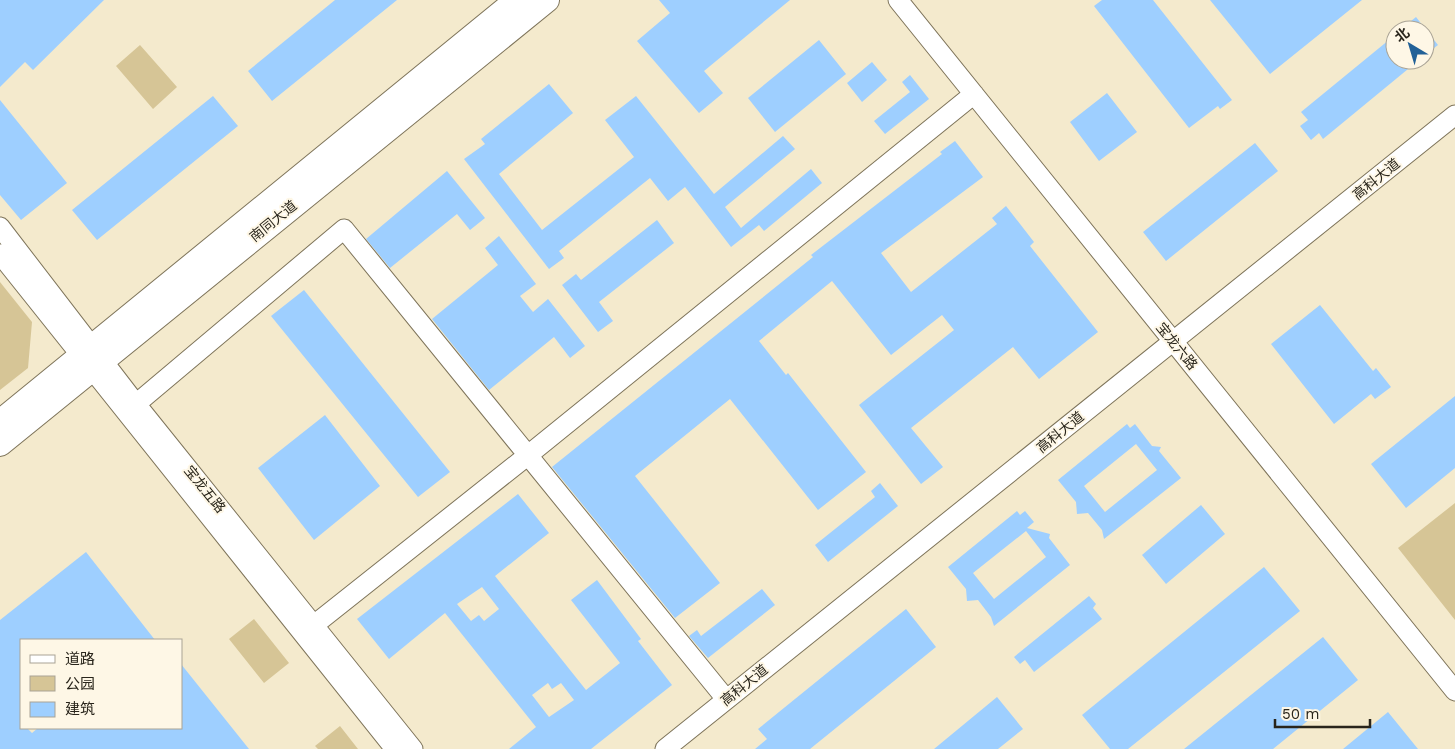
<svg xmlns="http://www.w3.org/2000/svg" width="1455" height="749" viewBox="0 0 1455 749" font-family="'Work Sans','Noto Sans SC',sans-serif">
	<rect width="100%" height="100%" fill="#f4eacd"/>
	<path fill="#d6c596" d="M140,45L177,87L153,109L116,66Z
		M0,282L32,322L28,368L0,390Z
		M1455,503V620L1398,548Z
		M254,619L289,663L264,683L229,639Z
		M340,726L358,749H318L315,746Z"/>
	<path fill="#9ecfff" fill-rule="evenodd" d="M0,0H104L33,70L25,62L0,87Z
		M335,0H397L272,101L248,71Z
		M659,0H790L704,71L723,93L699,113L637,41L670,13Z
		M1102,0H1153L1232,100L1220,109L1218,106L1189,128L1094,6Z
		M1210,0H1362L1270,74Z
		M1416,17L1438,45L1425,55V30H1400Z
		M1395,35V60H1419L1323,139L1319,133L1311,140L1300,126L1308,120L1301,112Z
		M819,40L846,74L775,132L748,98Z
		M872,62L887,80L862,102L847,83Z
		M910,75L929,99L885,134L874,121L910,92L902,82Z
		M549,84L573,113L499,174L542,230L634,157L605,120L636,96L714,194L783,136L795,149L725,207L741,228L811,169L822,183L764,231L759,225L731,247L685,187L668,201L650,178L559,251L564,258L549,269L464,159L485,144L481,139Z
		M1107,93L1137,132L1099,161L1070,122Z
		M213,96L238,126L97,240L72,210Z
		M0,100L67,183L21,220L0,195Z
		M955,141L983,177L881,253L911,292L997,224L992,218L1006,206L1034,242L1030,246L1098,332L1039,379L1013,347L911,428L943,467L921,484L859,405L954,330L942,315L891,355L832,281L759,341L786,375L788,373L866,472L818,510L730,399L635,476L720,583L675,618L552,467L813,257L811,255L942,154L940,152Z
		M1255,143L1278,171L1166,261L1143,232Z
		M447,171L485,218L470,230L457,214L390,268L366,239Z
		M657,220L674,243L599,302L613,321L598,332L562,285L576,274L581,280Z
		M499,236L536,284L520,296L533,312L548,299L585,346L570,358L554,337L489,390L432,319L498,265L485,248Z
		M304,290L450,472L418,497L271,316Z
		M1320,305L1373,371L1376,368L1391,387L1375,399L1371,394L1334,424L1271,344Z
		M1455,396V468L1406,508L1371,464Z
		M325,415L380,486L314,540L258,468Z
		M1127,424L1130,428L1135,424L1152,446L1161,447L1159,451L1181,478L1104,539L1102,530L1088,513L1077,514L1076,502L1058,480ZM1136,444L1157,470L1105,512L1084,486Z
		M880,483L898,506L828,562L815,545L875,497L871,491Z
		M518,494L549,533L495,576L586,690L620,663L571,600L597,580L641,639L638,641L672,685L591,749H509L536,727L445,613L389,659L357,619ZM482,587L499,609L484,621L479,615L471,621L457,604ZM548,683L552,689L561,683L574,700L549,717L532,695Z
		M1201,505L1225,534L1166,584L1142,555Z
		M1017,511L1020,515L1025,511L1034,522L1027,528L1050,534L1049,538L1070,565L994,626L991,617L978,600L967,601L966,589L948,567ZM1026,531L1046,557L994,599L973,573Z
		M86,552L155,640H21V728H27L32,733L38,728H181V664L249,749H0V620Z
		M1264,567L1300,611L1128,749H1110L1082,715Z
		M762,589L775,605L708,658L689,636L697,630L701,636Z
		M1089,596L1096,604L1093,608L1102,619L1034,672L1025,660L1020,664L1014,657Z
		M906,609L936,647L810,749H755L767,739L758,729Z
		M1323,637L1358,680L1273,749H1184Z
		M997,697L1023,729L998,749H934Z
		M1388,712L1418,749H1343Z"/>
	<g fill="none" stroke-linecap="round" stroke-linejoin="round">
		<defs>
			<path id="minor" d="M898,0L1455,691
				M0,227L136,404L413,749
				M0,254L395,749
				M136,404L344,229L726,699
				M314,625L527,456L974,94
				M665,749L1455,115"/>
			<path id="major" d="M0,422L517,0
				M0,444L547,0"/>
		</defs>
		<use href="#minor" stroke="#7e745a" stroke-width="21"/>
		<use href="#major" stroke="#7e745a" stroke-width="26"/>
		<use href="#minor" stroke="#fff" stroke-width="19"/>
		<use href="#major" stroke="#fff" stroke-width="24"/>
	</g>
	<g text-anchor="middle" stroke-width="4" stroke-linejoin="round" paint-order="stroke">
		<g font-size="14" fill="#29251b" stroke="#fef7e6">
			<text transform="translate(1376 179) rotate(-39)" y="5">高科大道</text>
			<text transform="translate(273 221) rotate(-39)" y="5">南同大道</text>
			<text transform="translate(1177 346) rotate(51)" y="5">宝龙六路</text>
			<text transform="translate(1060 432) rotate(-39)" y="5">高科大道</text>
			<text transform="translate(205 489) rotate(51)" y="5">宝龙五路</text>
			<text transform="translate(744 685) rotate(-39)" y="5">高科大道</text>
		</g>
	</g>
	<rect x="20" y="639" width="162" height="90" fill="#fef7e6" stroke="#a9a395"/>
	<rect x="30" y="655" width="25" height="8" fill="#ffffff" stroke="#a9a395"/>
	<text x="65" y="664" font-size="15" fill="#29251b">道路</text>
	<rect x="30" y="676" width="25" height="15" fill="#d6c596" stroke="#a9a395"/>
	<text x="65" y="689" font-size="15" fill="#29251b">公园</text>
	<rect x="30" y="702" width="25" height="15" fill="#9ecfff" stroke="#a9a395"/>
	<text x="65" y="714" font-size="15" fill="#29251b">建筑</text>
	<g transform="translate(1410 45) rotate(322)"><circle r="24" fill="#fef7e6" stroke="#a9a395"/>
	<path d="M0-4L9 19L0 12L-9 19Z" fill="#226197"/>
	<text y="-8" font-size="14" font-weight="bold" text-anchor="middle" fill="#29251b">北</text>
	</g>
	<path d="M1275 719v8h95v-8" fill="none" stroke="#29251b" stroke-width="2.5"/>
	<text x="1282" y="719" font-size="15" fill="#29251b" stroke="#fef7e6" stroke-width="4" paint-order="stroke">50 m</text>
</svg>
